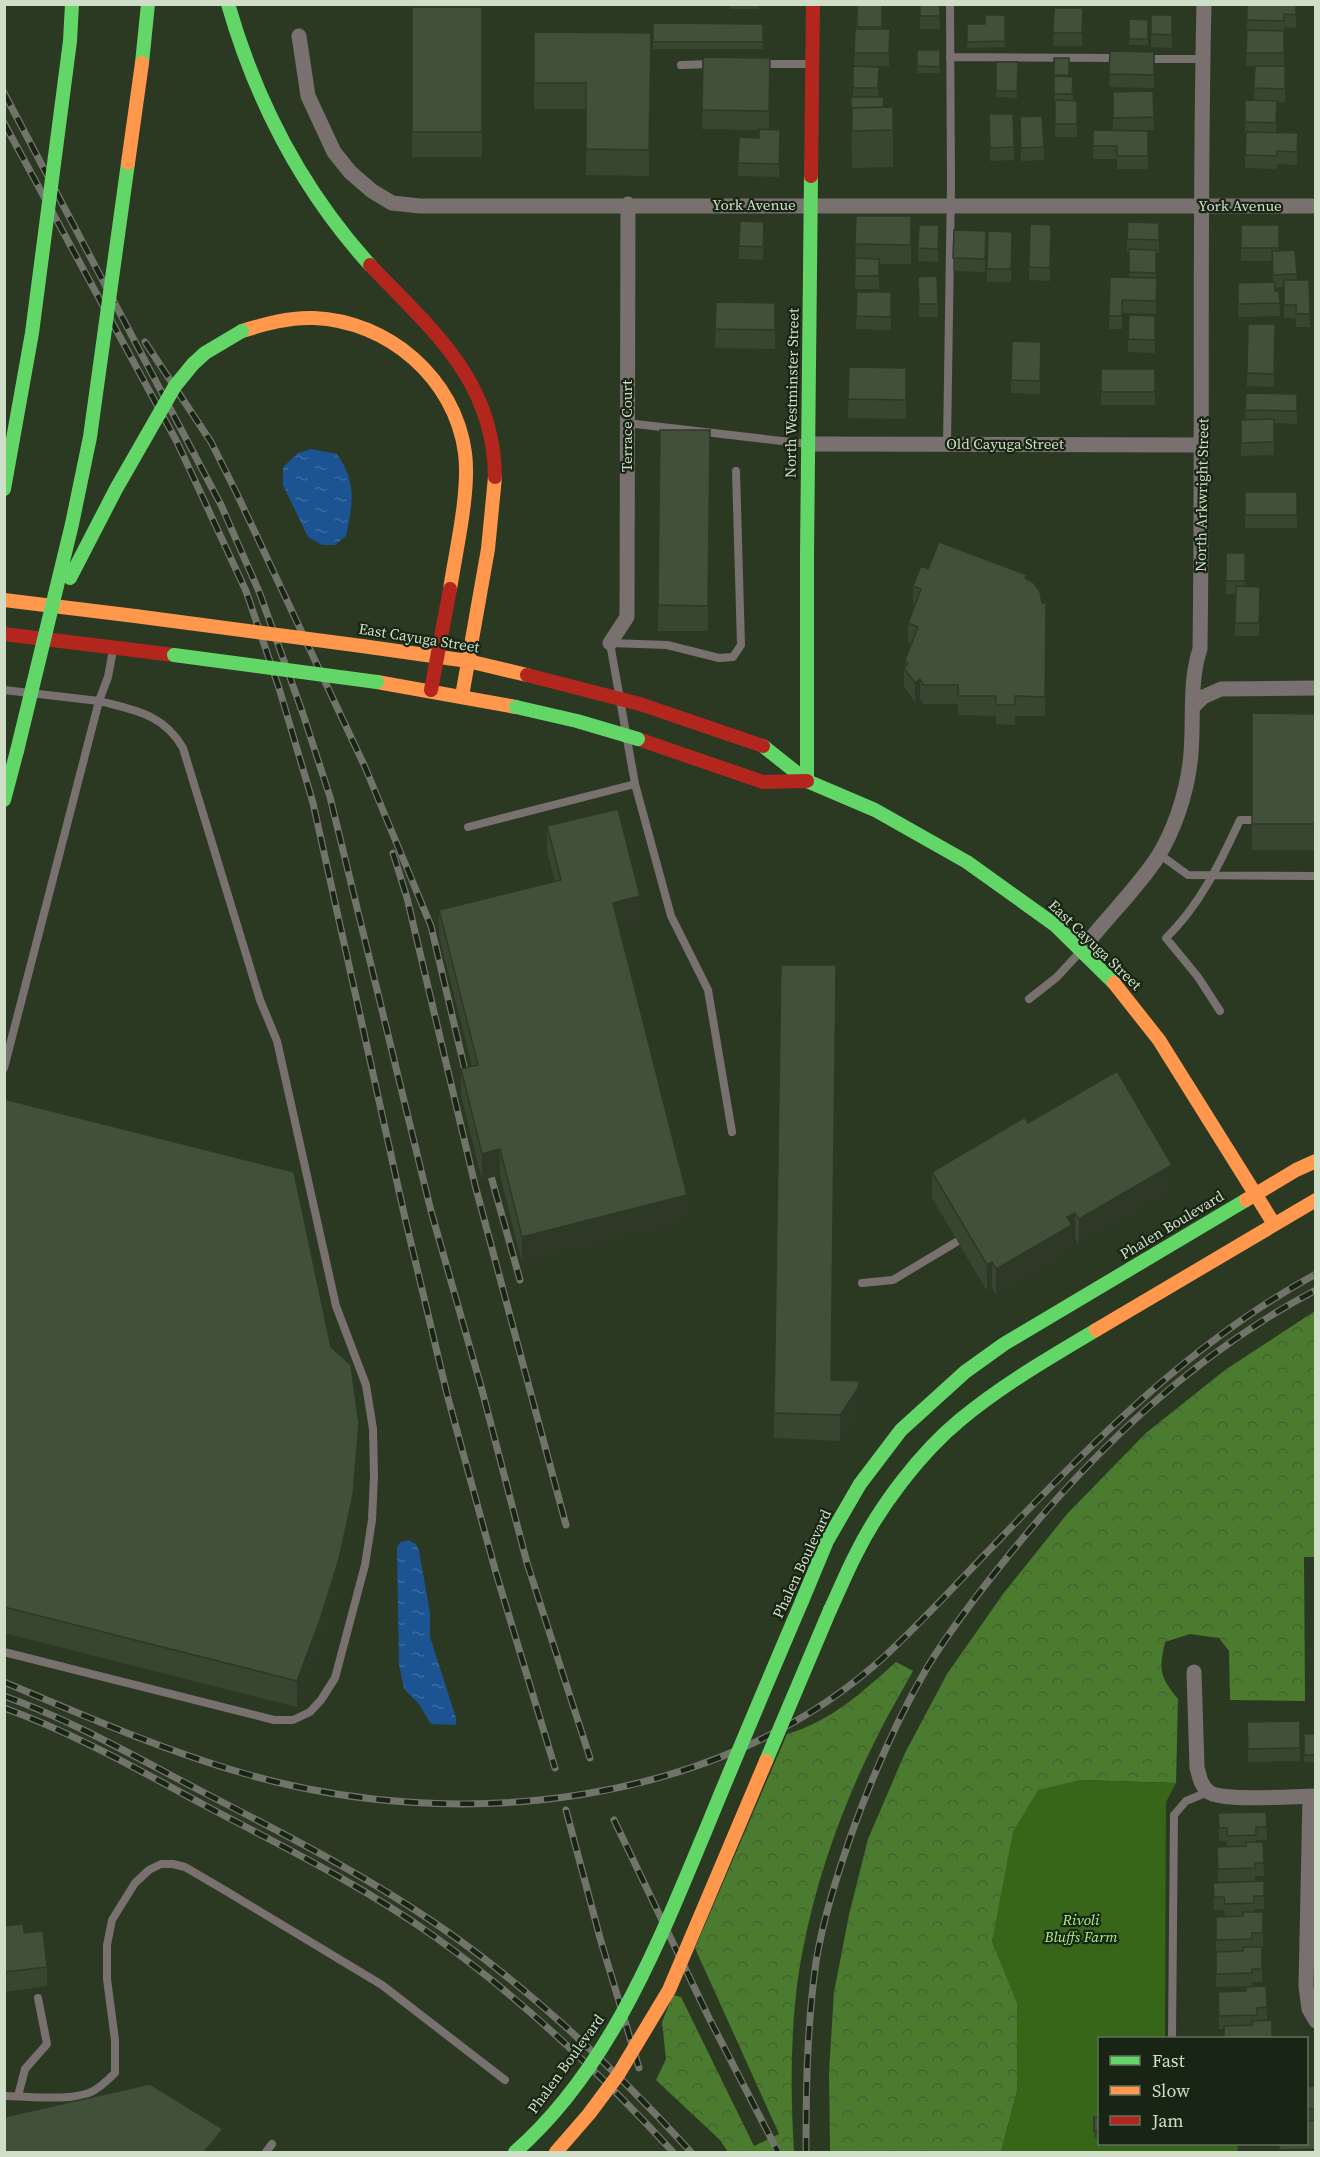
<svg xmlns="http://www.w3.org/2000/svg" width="1320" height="2157" viewBox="0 0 1320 2157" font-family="'Source Serif 4',serif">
	<defs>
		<pattern id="forest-crowns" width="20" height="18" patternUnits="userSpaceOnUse" patternTransform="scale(1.5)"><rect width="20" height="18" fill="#4a7b2e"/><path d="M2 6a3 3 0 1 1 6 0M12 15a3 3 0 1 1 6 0" fill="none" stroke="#456234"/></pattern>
		<pattern id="water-ripples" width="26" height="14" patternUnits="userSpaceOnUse" patternTransform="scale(1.5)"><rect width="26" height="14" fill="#1c5393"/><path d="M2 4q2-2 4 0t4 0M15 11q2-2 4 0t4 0" fill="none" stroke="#3c6ba1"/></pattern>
	</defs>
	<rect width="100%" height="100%" fill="#2b3923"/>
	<path fill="url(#forest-crowns)" d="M1315,1311L1316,1557H1304L1305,1701L1230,1700L1229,1651L1219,1638L1190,1634L1165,1642C1159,1670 1159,1676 1178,1699L1176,1783L1080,1780L992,1941L1017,2002V2091L1001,2152H830L829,2072L834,1992L849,1915L868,1839L905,1753L947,1674L1003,1594L1067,1514L1146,1433L1225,1370Z
		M896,1662L913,1671C901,1693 887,1716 876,1739C843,1804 817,1877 803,1949C790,2013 790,2087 794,2152H728L720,2140L656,2080L666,2059L662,2022L673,1995L681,1997L754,2146L779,2134L695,1948L787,1734C832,1721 862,1692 896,1662Z"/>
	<path fill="#386619" d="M1080,1780L1176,1783L1166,1802L1165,2038H1100V2144H1237L1238,2152H1001L1017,2091V2003L992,1941L1013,1832L1038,1790Z"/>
	<path fill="url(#water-ripples)" d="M311,449L337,454C357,483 353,503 346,536L335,545H322L308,537L283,485V467L298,453Z
		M408,1540L416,1544L419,1551L430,1613V1637L456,1718V1725L431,1724L419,1704L404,1689L399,1665L397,1547L401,1542Z"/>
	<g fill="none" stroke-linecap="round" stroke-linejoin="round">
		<path stroke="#78716f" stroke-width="8" d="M950,57L1119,58
			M1146,59H1203
			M760,64H811
			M681,65L712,64
			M627,423L808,444
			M947,444L951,183L950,4
			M4,690L99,701L108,677L113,650
			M635,784L671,916L708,990L732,1132
			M468,827L635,784L610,643L667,645L719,658L733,657L741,645L736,471
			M1159,854L1188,875L1316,876
			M1029,999L1057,977L1080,952
			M1220,1011L1198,977L1166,938C1200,905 1220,863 1240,820H1252
			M4,1068L99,701C134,710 164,714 183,748L260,1000L277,1041L336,1306L366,1385L373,1429L374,1476L372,1520L365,1565L335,1678L321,1700L310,1712L293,1720H274L4,1652
			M862,1283L893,1280L958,1241
			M1172,2038L1174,1815L1186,1801L1208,1792
			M4,2096C26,2096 71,2101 89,2093C99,2089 108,2080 115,2073V2040L107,1979V1945L112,1920L135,1883L149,1870L161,1864H173L185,1867L226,1891L382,1985L505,2080
			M18,2096L25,2069L47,2044L38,1998
			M266,2152L272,2144"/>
		<path stroke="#78716f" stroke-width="15" d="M299,36L308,96L334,152L350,172L372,191L392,203L420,206H1316
			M808,444L1203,445
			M610,643L627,617L628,204
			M1194,706L1203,697L1221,689L1316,688
			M1081,951C1105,919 1135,891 1157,858C1174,831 1186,795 1190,763C1195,725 1188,685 1200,649C1203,434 1199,219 1204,4
			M1194,1672L1197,1767C1199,1776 1201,1786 1209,1792C1222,1802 1295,1796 1316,1796
			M1310,1796L1306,1986L1309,2009L1316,2021"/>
		<path stroke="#63d668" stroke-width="14" d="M228,4C256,101 302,190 370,265
			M142,63L148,4
			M763,746L807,781L875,810L967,862L1055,925L1114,983
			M807,781V554L811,176
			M4,800L17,751
			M802,1601L827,1541L860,1484L901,1430L965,1372L1004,1344L1246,1200
			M830,1610C839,1591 847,1571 857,1552C880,1506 920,1453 960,1420C1002,1385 1049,1358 1096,1330"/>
		<path stroke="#ff974d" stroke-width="14" d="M242,331C265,324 289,317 314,318C388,321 455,378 465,453C470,491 456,550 450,589
			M4,600L135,616
			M362,646L468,661L527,675
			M377,682L516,707
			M462,696L488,549L495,477
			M1114,983L1159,1040L1274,1224
			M1246,1200L1296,1170L1316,1161
			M1096,1330L1316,1200"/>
		<path stroke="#b3261e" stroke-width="14" d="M811,176L813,4
			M370,265C432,330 494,380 495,477
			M4,634L174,655
			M431,690L450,589
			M638,739L763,782L807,781"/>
		<defs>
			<path id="rail" d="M4,93L221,505L260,594L303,714L330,797L431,1211L482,1390L527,1563L590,1758
				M4,123L177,442L246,591L279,688L313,803L405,1218L448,1398L496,1573L555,1768
				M145,342L211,442L237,494L365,767L431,926L468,1083
				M393,853L407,898L475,1185L566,1525
				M487,1162L520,1280
				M4,1682C84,1716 163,1750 246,1774C455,1834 719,1808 885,1656C924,1620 960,1580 997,1542C1093,1442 1192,1341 1316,1274
				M4,1696C71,1720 134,1756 197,1789C280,1832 364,1874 442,1928C533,1991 616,2070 691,2152
				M4,1708C74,1733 139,1770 204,1805C282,1846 363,1886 435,1937C522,1999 601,2074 673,2152
				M566,1810L600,1938L639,2068
				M614,1820L709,2018L778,2152
				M806,2152C806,2089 807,2026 816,1962C823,1919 837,1876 851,1835C872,1777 897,1719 928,1666C952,1627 980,1591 1009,1555C1095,1449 1194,1354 1316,1290"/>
		</defs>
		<use href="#rail" stroke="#72746c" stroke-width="7"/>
		<use href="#rail" stroke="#192514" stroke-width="4.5" stroke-dasharray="14" stroke-linecap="butt"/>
		<path stroke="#63d668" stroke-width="14" d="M4,489L32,333L70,41L72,4
			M70,578L116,489L175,386L193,364L205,353L242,331
			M174,655L377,682
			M516,707L577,721L638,739
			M17,751L72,524L90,437L128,163
			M766,1761L830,1610
			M515,2152C611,2068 659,1941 707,1827C738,1751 770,1676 802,1601"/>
		<path stroke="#ff974d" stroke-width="14" d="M128,163L142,63
			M135,616L362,646
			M556,2152L589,2114L618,2075L669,1990L766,1761"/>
		<path stroke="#b3261e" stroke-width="14" d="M527,675L640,704L763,746"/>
	</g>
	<path fill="#384530" d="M730,4H759V9H730Z
		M857,4H882V29H890L889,66H854Z
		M920,4H939L940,29H920Z
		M1247,4H1296V28L1284,27V66H1285V102H1277L1276,132L1298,133L1297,165L1277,164V169L1245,168V122L1254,101L1255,66H1246Z
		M412,7H482V157H412Z
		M1054,8H1083L1082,46H1053Z
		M1005,15V47L967,48V24H985Z
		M1151,15H1172V48L1151,47Z
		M1129,19L1148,20V45H1129Z
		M653,23L763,24V49H653Z
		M534,32L651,58L649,176L586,175V109H534Z
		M917,50H940V73H917Z
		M1110,51L1154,52V88L1109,87Z
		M703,57L770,58L769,129L780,130L779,177L738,176V163L759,138V130L702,129Z
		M1054,58H1069V77H1073V101H1077V137H1055V101H1054Z
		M996,62H1018L1017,98L996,97Z
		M853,66L879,67L878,97L884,107H893V167L852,168L851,120L853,97Z
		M1153,91L1154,130H1127L1148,131V169H1117V159H1093V130H1113V92Z
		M989,114L1014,147V160L990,161Z
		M1020,117L1044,147V160L1021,161Z
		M856,216H911V264H879V289H855Z
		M1159,223V253H1156V314L1122,313V329H1109L1110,277H1129V253L1127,252V239Z
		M919,225H939L938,262L918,261Z
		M1241,225H1279V250H1295L1297,280H1309L1310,327H1296V318H1284V287L1275,288V291H1279L1280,316L1238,317V283L1273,282L1272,261H1241Z
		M954,230L986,231L985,272L953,271Z
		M1012,232L1011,282H987V269Z
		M764,235L763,260L739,259V246Z
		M1051,238L1050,281L1029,280V267Z
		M937,276L938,317H919L918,277Z
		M857,292H891V330L856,329Z
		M716,302L775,303V349L715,348Z
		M1275,324L1274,387L1247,386V373Z
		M1155,329V353L1128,352V339Z
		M1041,342L1040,394L1011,393V380Z
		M849,367L906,368V419L848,418Z
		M1101,369H1155V405H1101Z
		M1246,393L1297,394V424L1274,423V455L1241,456V420H1245Z
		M660,430H710L708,631H658Z
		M1245,492H1297V528H1245Z
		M1226,553H1245V586L1260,587L1259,636H1235V594H1226Z
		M928,569L1027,579L1042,603H1046L1045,716H1015V725L996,724V716L958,715V704H923L920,699L915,702L904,687V668L905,667V660L911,644L908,642V623L915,606L913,605V586Z
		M1252,713L1316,714V850H1252Z
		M547,826L640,922L619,927L687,1221L522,1262L500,1175L482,1180L461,1095V1069L472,1066L439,936V910L555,881L547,852Z
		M4,1099L331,1347L359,1450L353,1520L339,1585L320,1646L297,1707L4,1633Z
		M1028,1123L1172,1190L1079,1245L1075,1238L1072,1240V1251L996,1295L992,1288L987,1291L932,1198V1172Z
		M831,1380L860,1407L857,1416L840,1441L774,1438V1413Z
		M1300,1721V1761L1248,1762L1247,1722Z
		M1304,1734H1316V1762H1304Z
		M1266,1812L1267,1840H1256V1842H1263L1264,1876H1255V1881L1218,1882L1217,1847H1227V1841H1219L1218,1813Z
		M1264,1881V1909H1254V1912H1263V1946H1252V1947H1262V1982H1252V1986L1216,1987V1917L1225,1916L1224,1910H1214L1213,1883Z
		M4,1926L24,1933L47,1967V1986L4,1992Z
		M1266,1986L1267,2020L1272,2038L1224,2029H1219L1218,1992L1246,1991Z
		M1315,2086L1316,2152H1278V2144H1306V2087Z
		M1094,2117H1100V2138L1094,2137Z"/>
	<path fill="#2e3827" d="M920,679V699L915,702V683Z
		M640,896V922L613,929V903Z
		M500,1149V1175L482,1180V1154Z
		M1172,1165V1190L1079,1245V1219Z
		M687,1195V1221L522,1262V1237Z
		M1075,1213V1238L1072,1240V1251L996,1295V1269L1067,1217Z
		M992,1262V1288L987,1291V1265Z
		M860,1381V1407L857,1416L840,1441V1415Z
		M359,1424V1450L353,1520L339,1585L320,1646L297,1707V1681Z
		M223,2129V2152H204Z"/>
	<path fill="#415038" stroke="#2e3827" stroke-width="1.5" d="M857,4H882V27H857Z
		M920,4H939L940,16H920Z
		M1247,4H1296V15L1284,14V21L1247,20Z
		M412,7H482V132H412Z
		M1054,8H1083L1082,33H1053Z
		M985,15H1005V41L967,42V24H985Z
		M1151,15H1172V35L1151,34Z
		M1129,19L1148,20V39H1129Z
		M653,23L763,24V42H653Z
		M855,29H890L889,53H854Z
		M1247,30L1284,31V53H1246Z
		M534,32L651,33L649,150L586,149V83H534Z
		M917,50H940V67L917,66Z
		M1110,51L1154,52V75L1109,74Z
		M703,57L770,58L769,111L702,110Z
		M1054,58H1069V75H1054Z
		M996,62H1018L1017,91H996Z
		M853,66L879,67L878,88H853Z
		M1255,66H1285V89L1254,88Z
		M1054,76L1073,77L1072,94H1054Z
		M1153,91L1154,117L1113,118V92Z
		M851,97H884L883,107L852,108V120H851Z
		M1055,100L1077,101V124H1055Z
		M1245,100L1277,101L1276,123L1245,122Z
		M893,107V130L852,131V108Z
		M989,114H1013L1014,147L990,148Z
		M1042,116L1044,147L1021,148L1020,117Z
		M759,129L780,130L779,164L738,163L739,137L759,138Z
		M1093,130L1148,131V156H1117V146H1093Z
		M1246,132L1298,133L1297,152L1277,151V156L1245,155Z
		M856,216H911V245L855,244Z
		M740,221L764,222L763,247L739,246Z
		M1128,222L1159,223V240L1127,239Z
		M1030,224L1051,225L1050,268L1029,267Z
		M919,225H939L938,249L918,248Z
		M1241,225H1279V248H1241Z
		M954,230L986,231L985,259L953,258Z
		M988,231L1012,232L1011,269H987Z
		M1129,249L1156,250V273L1129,272Z
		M1295,250L1297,274L1273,275L1272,251Z
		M855,258L879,259V276H855Z
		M937,276L938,304H919L918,277Z
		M1110,277L1157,278L1156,301L1122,300V316H1109Z
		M1284,280H1309L1310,314H1296V305H1284Z
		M1275,282V291H1279L1280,303L1238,304V283Z
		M857,292H891V317L856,316Z
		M716,302L775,303V330L715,329Z
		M1129,315L1155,316V340L1128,339Z
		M1248,324H1275L1274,374L1247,373Z
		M1012,341L1041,342L1040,381L1011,380Z
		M849,367L906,368V400L848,399Z
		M1101,369H1155V392H1101Z
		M1246,393L1297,394V411L1245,410Z
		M1274,419V442L1241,443V420Z
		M660,430H710L708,606L658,605Z
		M1245,492H1297V515H1245Z
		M939,542L1027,575L1025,578L1034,583L1040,592L1042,603H1046L1045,697L1015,696V705H996V696H958V685H923L920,679L915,683L904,668L908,664L905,660L918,627L908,623L921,589L913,586L921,566L928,569Z
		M1226,553H1245V581H1226Z
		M1236,586L1260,587L1259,623H1235Z
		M1252,713L1316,714V824H1252Z
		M618,809L640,896L613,903L687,1195L522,1237L500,1149L482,1154L461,1069L478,1065L439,910L561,880L547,826Z
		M781,965H836L831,1380L860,1381L857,1390L840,1415L774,1413Z
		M1117,1071L1172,1165L1079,1219L1075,1213L1067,1217L1072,1225L996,1269L992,1262L987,1265L932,1172L1025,1117L1028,1123Z
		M4,1099L294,1172L331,1347L351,1365L359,1424L353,1495L339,1559L320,1620L297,1681L4,1607Z
		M1300,1721V1748L1248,1749L1247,1722Z
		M1304,1734H1316V1755H1304Z
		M1266,1812L1267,1827H1256V1835L1227,1836V1828H1219L1218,1813Z
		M1246,1842H1263L1264,1863H1255V1868L1218,1869L1217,1847L1246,1846Z
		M1264,1881V1896H1254V1903L1225,1904L1224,1897H1214L1213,1883Z
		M1243,1912H1263V1933H1252V1939L1216,1940V1917L1243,1916Z
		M23,1924L24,1933L43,1931L47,1967L4,1972V1926Z
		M1243,1947H1262V1969H1252V1973L1216,1974V1952L1243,1951Z
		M1266,1986L1267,2007L1257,2008V2015L1219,2016L1218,1992L1246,1991V1987Z
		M1272,2020V2038H1224V2026L1252,2025V2021Z
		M150,2084L223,2129L204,2152H4V2117Z
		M1315,2086V2109H1306V2087Z
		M1094,2117H1100V2131H1094Z
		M1316,2120V2149L1279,2150V2144H1306L1307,2121Z"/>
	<g text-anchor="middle" stroke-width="4.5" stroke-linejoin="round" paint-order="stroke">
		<g font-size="15" fill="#cfdfc7" stroke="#192514">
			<text x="754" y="210">York Avenue</text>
			<text x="1240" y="211">York Avenue</text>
			<text transform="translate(792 393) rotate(-89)" y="5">North Westminster Street</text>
			<text transform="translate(627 426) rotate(-90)" y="5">Terrace Court</text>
			<text x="1005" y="449">Old Cayuga Street</text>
			<text transform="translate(1202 495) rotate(-89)" y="5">North Arkwright Street</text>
			<text transform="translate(419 638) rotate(9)" y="5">East Cayuga Street</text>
			<text transform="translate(1095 945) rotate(44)" y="5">East Cayuga Street</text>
			<text transform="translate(1172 1225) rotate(-31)" y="5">Phalen Boulevard</text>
			<text transform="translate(802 1564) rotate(-65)" y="5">Phalen Boulevard</text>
			<text transform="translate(566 2064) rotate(-54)" y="5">Phalen Boulevard</text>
		</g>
		<g font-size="15" font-style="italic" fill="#aaf384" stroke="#192514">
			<text x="1081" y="1925">Rivoli<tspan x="1081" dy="17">Bluffs Farm</tspan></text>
		</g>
	</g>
	<rect width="1320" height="2157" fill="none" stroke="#cfdfc7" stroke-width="12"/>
	<rect x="1098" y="2037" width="210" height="108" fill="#192514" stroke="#626f5c" stroke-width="1.5"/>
	<rect x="1110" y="2056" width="30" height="9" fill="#63d668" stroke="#626f5c" stroke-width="1.5"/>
	<text x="1152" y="2067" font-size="18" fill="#cfdfc7">Fast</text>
	<rect x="1110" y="2086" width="30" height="9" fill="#ff974d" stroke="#626f5c" stroke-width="1.5"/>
	<text x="1152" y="2097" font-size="18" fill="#cfdfc7">Slow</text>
	<rect x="1110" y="2116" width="30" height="9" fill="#b3261e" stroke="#626f5c" stroke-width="1.5"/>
	<text x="1152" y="2127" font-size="18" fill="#cfdfc7">Jam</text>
</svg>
